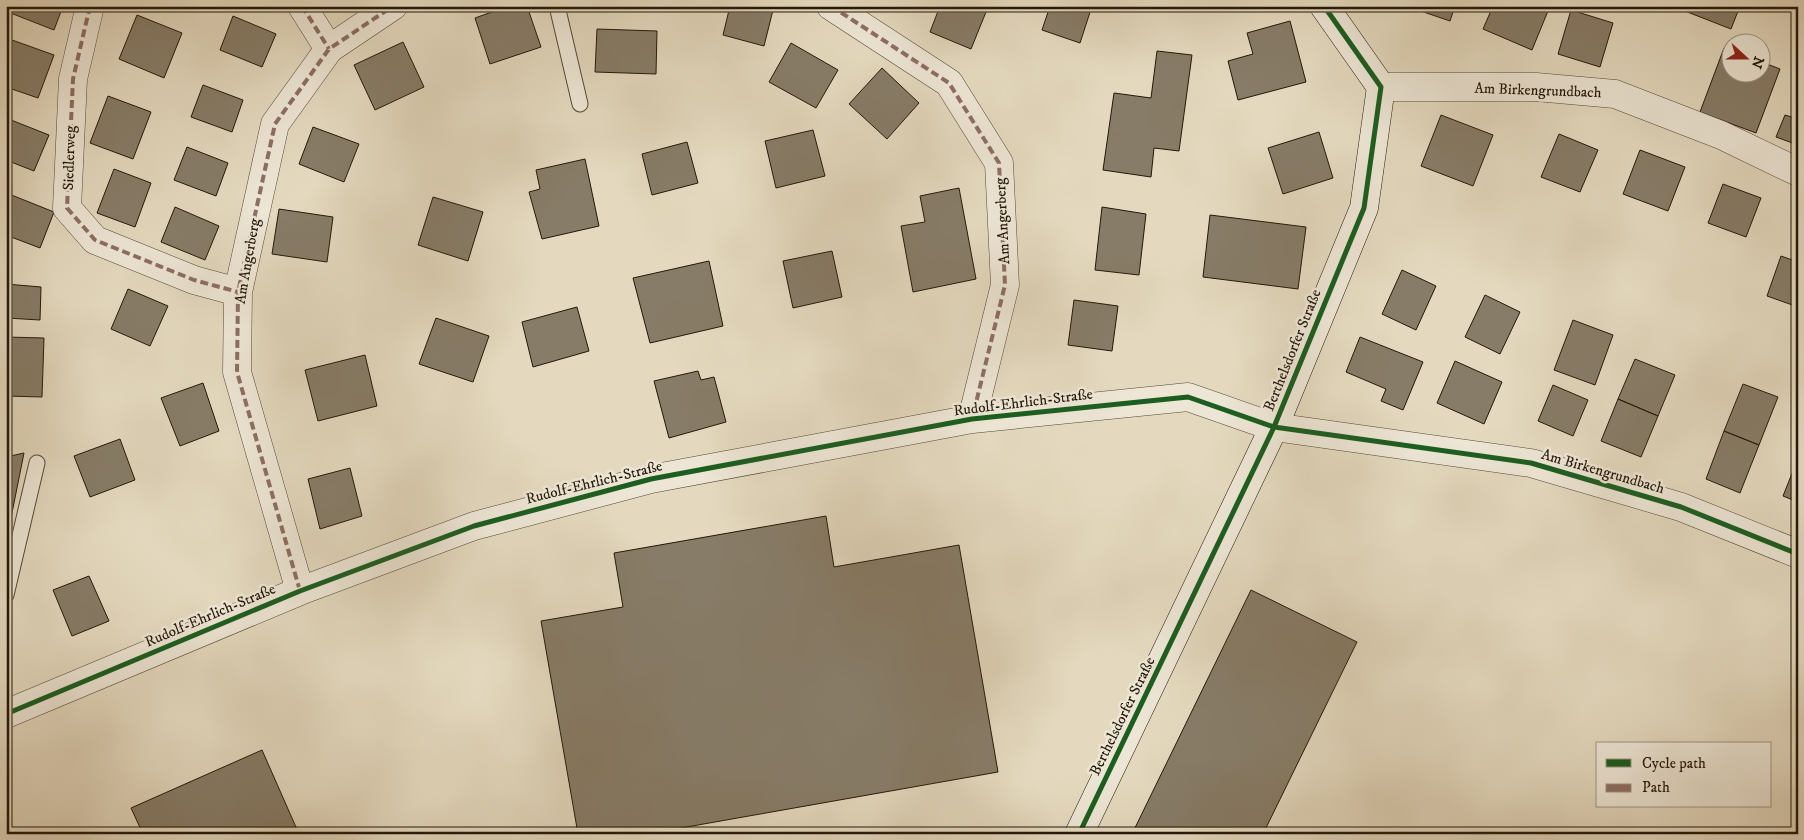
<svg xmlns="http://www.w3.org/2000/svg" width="1804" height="840" viewBox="0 0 1804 840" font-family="'IM FELL DW Pica',serif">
	<rect width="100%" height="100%" fill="#e4d9bf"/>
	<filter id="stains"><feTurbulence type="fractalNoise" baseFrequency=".004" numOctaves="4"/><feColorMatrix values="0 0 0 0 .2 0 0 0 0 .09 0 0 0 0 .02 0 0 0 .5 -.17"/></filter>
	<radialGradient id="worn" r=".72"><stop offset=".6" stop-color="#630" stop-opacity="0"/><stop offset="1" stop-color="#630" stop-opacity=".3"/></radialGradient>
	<path fill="#877c68" stroke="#23180a" d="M11,6H63L54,30L8,12Z
		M180,6H195L193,12Z
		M509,6H527L541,47L490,64L475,18Z
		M730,6H774L764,46L723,35Z
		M940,6H973L986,12L971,49L930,32Z
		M1050,6H1092L1080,43L1042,30Z
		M1406,6H1455L1450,21Z
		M1493,6H1550L1532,50L1483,29Z
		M1672,6H1740L1731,29Z
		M1571,10L1613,23L1600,67L1558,54Z
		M137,15L182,33L164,78L119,59Z
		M233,16L276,34L262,67L220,50Z
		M1290,21L1306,82L1238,100L1228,61L1253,54L1247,33Z
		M597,29L657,31L656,74L595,72Z
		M12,40L54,55L38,98L6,87V55Z
		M403,42L424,87L375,110L354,65Z
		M791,43L838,70L816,108L769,82Z
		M1724,48L1732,51V72H1762V62L1780,69L1756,133L1700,112Z
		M1157,51L1192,55L1179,151L1154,148L1151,177L1103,170L1114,93L1151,98Z
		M882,68L919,103L887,139L849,104Z
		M203,85L243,100L232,132L191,117Z
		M108,96L151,112L133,159L90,143Z
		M1441,115L1493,135L1473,186L1421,166Z
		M1785,115L1798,119V145L1776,137Z
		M6,118L49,135L34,171L6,160Z
		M313,127L359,144L344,182L299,164Z
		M813,130L825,176L776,188L765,141Z
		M1319,132L1333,178L1283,194L1268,148Z
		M1559,134L1598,150L1580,192L1541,177Z
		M687,142L698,183L652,195L642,154Z
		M187,147L228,163L216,196L174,180Z
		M1640,150L1685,167L1668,211L1623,194Z
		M585,159L599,226L542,239L529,192L540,189L536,170Z
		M114,169L151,183L135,227L97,213Z
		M1723,184L1761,198L1746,237L1708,223Z
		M959,188L976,279L913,292L901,226L925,222L920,196Z
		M9,194L54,212L40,248L6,235V200Z
		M433,197L483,212L468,261L418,245Z
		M175,207L219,226L205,260L161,242Z
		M1102,207L1146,214L1139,275L1095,270Z
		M279,209L333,217L327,262L272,254Z
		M1210,215L1306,227L1298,289L1203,277Z
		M832,251L842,297L793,308L783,261Z
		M1781,256L1798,262V307L1767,296Z
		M709,261L723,326L650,343L633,278Z
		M1402,270L1436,286L1416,330L1382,314Z
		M6,284L41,287L40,320L6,318Z
		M128,289L168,306L150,346L111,329Z
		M1485,295L1520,312L1500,354L1465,337Z
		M1074,300L1118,306L1112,351L1068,345Z
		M577,307L589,351L533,367L522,322Z
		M436,318L489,336L473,382L419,364Z
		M1573,320L1613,335L1595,385L1554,370Z
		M6,337L44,338L42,397L6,396Z
		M1360,337L1423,362L1403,410L1381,401L1386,389L1346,372Z
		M365,355L377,406L318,421L305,370Z
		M1635,359L1675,375L1658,416L1618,399Z
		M1455,361L1502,382L1484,424L1437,403Z
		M698,371L701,380L714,377L726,422L669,438L654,381Z
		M203,383L219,431L180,446L161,398Z
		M1743,384L1778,397L1759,445L1724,431Z
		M1553,385L1588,400L1573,436L1538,421Z
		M1618,399L1658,416L1641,457L1601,441Z
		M1724,431L1759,445L1740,493L1706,479Z
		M120,439L135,480L90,497L74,456Z
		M24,453L6,543V457Z
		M1797,461H1798V502L1783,496Z
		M350,468L362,516L320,529L308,479Z
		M826,516L834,567L959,545L998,772L647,834H578L541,621L623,607L614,553Z
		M89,576L109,621L72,636L53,590Z
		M1251,590L1357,642L1263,834H1132Z
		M262,750L299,834H143L131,808Z"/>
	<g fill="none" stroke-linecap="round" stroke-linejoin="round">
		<defs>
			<path id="lane" d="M557,6L580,104
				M6,595L37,463"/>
			<path id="street" d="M90,6L73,79L67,208L95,240L194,280L238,292
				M302,6L329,49
				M831,6L949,83L999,163L1005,285L972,419
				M1381,87H1536L1615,94L1721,135L1798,172
				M300,591L237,372L238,292L275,124L329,49L393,6
				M6,714L300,591L474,526L651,479L972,419L1188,397L1274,427L1531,463L1681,507L1798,554"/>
			<path id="secondary" d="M1079,834L1274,427L1364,208L1381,87L1324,6"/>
		</defs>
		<use href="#lane" stroke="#534837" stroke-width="17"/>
		<use href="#street" stroke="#534837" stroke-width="29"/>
		<use href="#secondary" stroke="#23180a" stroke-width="29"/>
		<use href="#lane" stroke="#ede6d5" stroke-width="15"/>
		<use href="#street" stroke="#ede6d5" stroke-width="28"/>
		<use href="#secondary" stroke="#ede6d5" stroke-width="28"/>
		<path stroke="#8d6e63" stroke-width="4" stroke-dasharray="8 4" stroke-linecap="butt" d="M90,6L73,79L67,208L95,240L194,280L238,292
			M302,6L329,49
			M831,6L949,83L999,163L1005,285L972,419
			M300,591L237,372L238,292L275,124L329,49L393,6"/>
		<defs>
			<path id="cycleway" d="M6,714L300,591L474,526L651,479L972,419L1188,397L1274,427L1531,463L1681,507L1798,554
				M1079,834L1274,427L1364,208L1381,87L1324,6"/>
		</defs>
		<use href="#cycleway" stroke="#ede6d5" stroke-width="8"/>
		<use href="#cycleway" stroke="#1b5e20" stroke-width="5"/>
	</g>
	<g text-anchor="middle" stroke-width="5" stroke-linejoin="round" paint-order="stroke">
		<g font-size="15" fill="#23180a" stroke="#ede6d5">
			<text transform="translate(1538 90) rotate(2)" y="5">Am Birkengrundbach</text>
			<text transform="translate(69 158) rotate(-88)" y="5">Siedlerweg</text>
			<text transform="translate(1002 221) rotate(-93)" y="5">Am Angerberg</text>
			<text transform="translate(247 261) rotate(-80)" y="5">Am Angerberg</text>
			<text transform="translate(1292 350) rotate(-68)" y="5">Berthelsdorfer Straße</text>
			<text transform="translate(1023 402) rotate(-7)" y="5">Rudolf-Ehrlich-Straße</text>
			<text transform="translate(1603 471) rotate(16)" y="5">Am Birkengrundbach</text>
			<text transform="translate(594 482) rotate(-14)" y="5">Rudolf-Ehrlich-Straße</text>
			<text transform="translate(210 615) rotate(-23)" y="5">Rudolf-Ehrlich-Straße</text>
			<text transform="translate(1122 716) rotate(-64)" y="5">Berthelsdorfer Straße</text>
		</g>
	</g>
	<rect width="1804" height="840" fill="none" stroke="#e4d9bf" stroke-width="25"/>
	<rect x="8" y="8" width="1789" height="825" fill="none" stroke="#23180a" stroke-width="2.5"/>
	<rect x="12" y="12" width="1779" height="815" fill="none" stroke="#23180a"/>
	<rect x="1596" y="742" width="175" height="65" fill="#ede6d5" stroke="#9c9484"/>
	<rect x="1606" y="759" width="25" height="8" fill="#1b5e20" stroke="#9c9484"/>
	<text x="1642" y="768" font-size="15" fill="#23180a">Cycle path</text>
	<rect x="1606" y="784" width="25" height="8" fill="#8d6e63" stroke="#9c9484"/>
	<text x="1642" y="792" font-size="15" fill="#23180a">Path</text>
	<g transform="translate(1746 58) rotate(111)"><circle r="24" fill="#ede6d5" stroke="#9c9484"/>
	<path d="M0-4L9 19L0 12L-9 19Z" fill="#8f2418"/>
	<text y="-8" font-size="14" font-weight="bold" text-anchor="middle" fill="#23180a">N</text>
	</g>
	<rect width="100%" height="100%" filter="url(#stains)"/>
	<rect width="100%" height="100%" fill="url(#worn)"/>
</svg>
